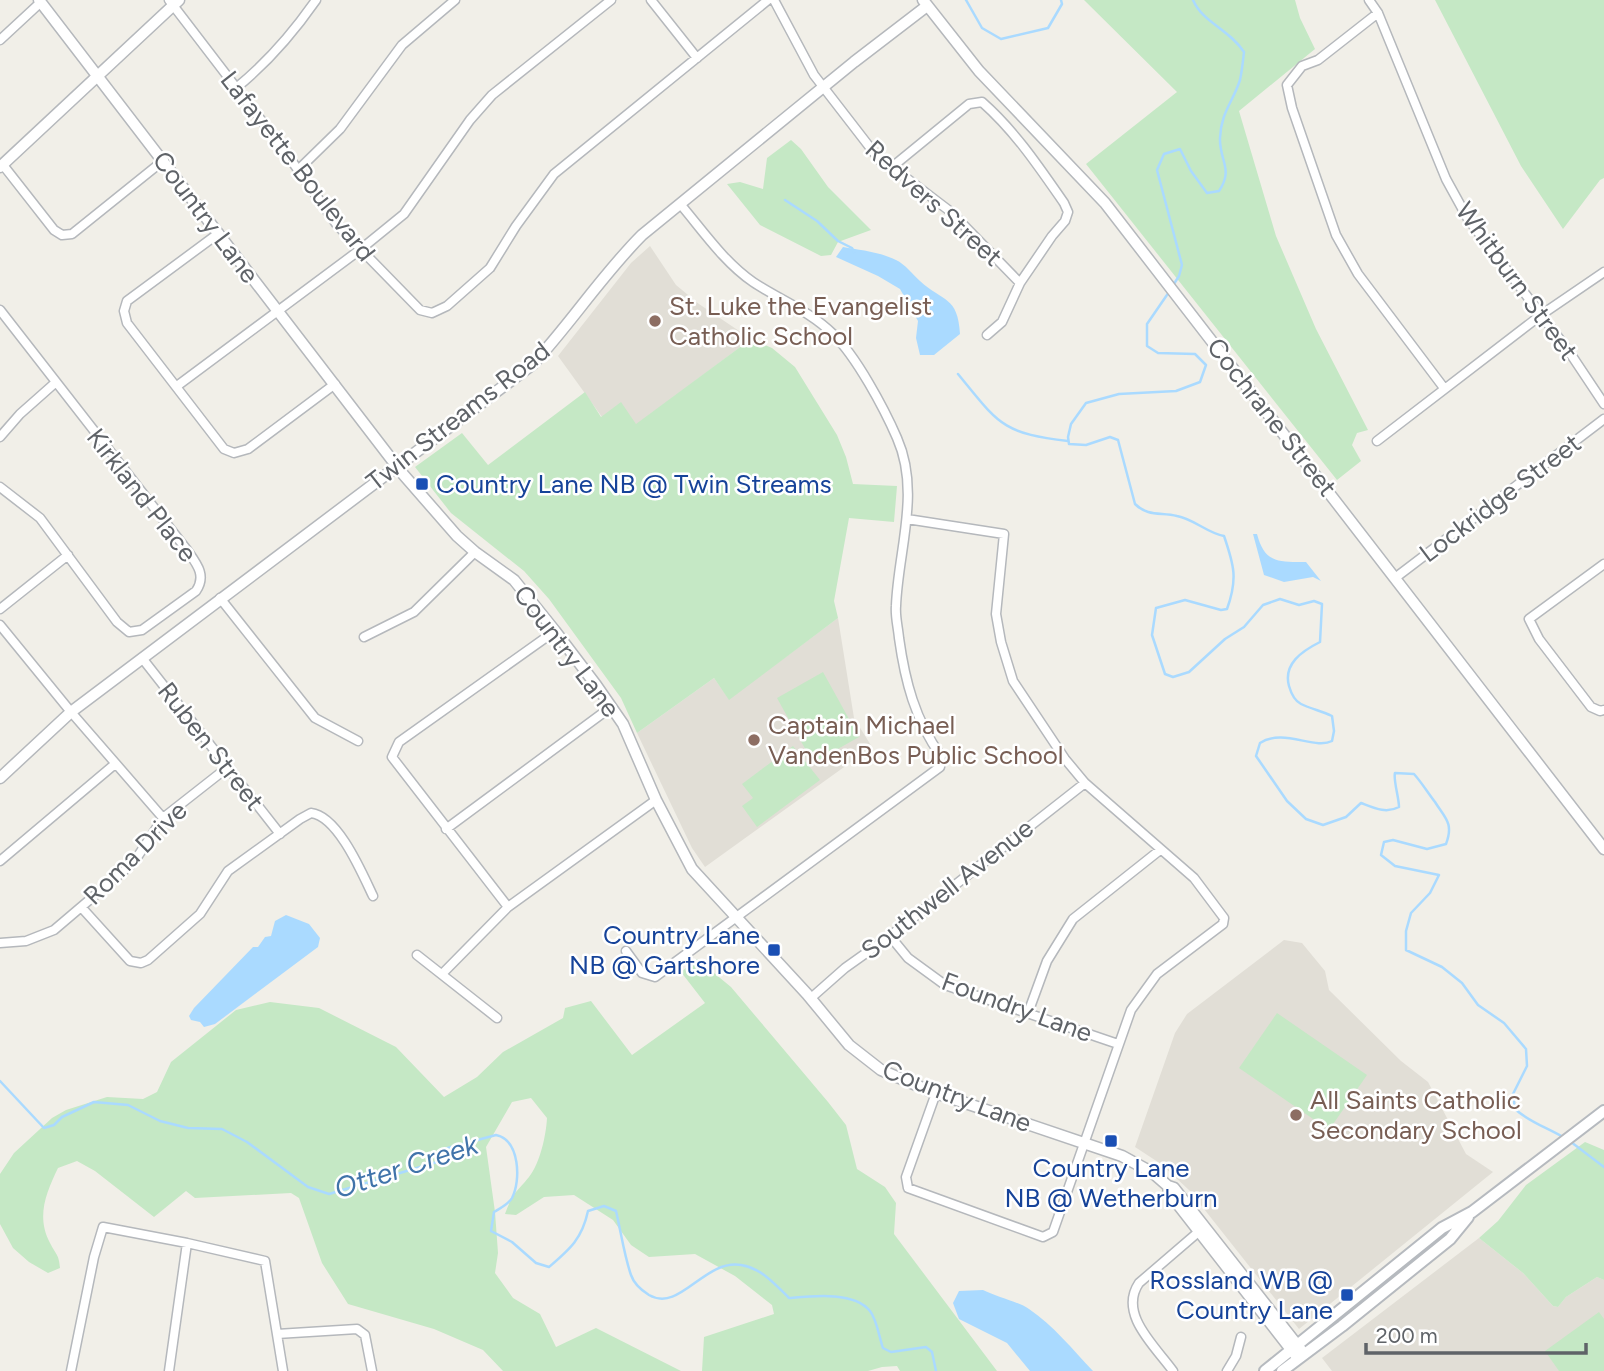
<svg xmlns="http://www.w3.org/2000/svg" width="1604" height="1371" viewBox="0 0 1604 1371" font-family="Figtree,sans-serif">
	<rect width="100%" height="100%" fill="#f1efe8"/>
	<path fill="#e1ded6" d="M650,246L676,285L699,304L751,339L636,425L602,417L558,356L631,263Z
		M838,618L854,718L872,747L705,867L692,848L637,733L714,678L729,699Z
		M1284,940L1302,943L1325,971L1329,990L1401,1061L1428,1082L1466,1154L1493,1172L1299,1329L1189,1190L1161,1164L1135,1147L1175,1033L1187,1014Z
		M1479,1238L1523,1273L1553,1306L1558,1307L1566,1297L1597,1277L1604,1280V1371H1332L1322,1358Z"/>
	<path fill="#c5e8c5" d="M1084,0H1295L1300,18L1315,49L1239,111L1276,236L1316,329L1368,430L1357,433L1352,445L1361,461L1337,480L1086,164L1177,92Z
		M1435,0H1604V178L1600,180L1563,229L1521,166Z
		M791,140L801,149L828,187L871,230L838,242L831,255L821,256L760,225L727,184L740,182L763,189L767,158Z
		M751,339L772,348L795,367L837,435L846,457L853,484L897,486L894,522L849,518L834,601L838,618L729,700L714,678L637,733L621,698L549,599L524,571L451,513L415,467L462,433L488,465L585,392L601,417L621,402L636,424Z
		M823,672L859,737L813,763L777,698Z
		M793,746L820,780L757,827L742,806L753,798L742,784Z
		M697,959L731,987L828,1102L846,1125L857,1169L885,1187L896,1203L894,1234L997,1371H900L897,1366L882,1367L868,1371H702L704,1337L774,1314L772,1305L735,1276L695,1254L649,1257L631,1245L613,1220L574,1195L544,1197L516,1215L505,1214C513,1192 515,1194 529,1177C540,1163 546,1136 547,1118L531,1098L512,1102L486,1147L495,1212L498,1253L495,1273L513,1298L540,1314L556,1347L596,1328L681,1371H503L483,1350L434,1329L348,1304L322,1263L299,1198L291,1193L195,1198L186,1191L154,1217L95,1171L77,1161L58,1168C46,1193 36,1217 50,1243C56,1255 59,1254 60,1268L48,1273L29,1262L13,1248L0,1224V1174L14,1153L52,1118L66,1110L107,1097L143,1099L157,1092L171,1062L236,1010L270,1002L319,1008L396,1047L444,1097L477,1077L503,1052L563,1018L565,1008L591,1001L632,1055L705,1003L681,972Z
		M1277,1013L1367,1075L1329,1130L1239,1068Z
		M1585,1142L1604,1150V1280L1597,1277L1566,1297L1558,1307L1553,1306L1523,1273L1479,1238L1498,1221L1526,1185Z
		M1599,1312L1604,1319V1371H1559L1545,1351Z"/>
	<path fill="#aadaff" d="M843,247C860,250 880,252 896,260C905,264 913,275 920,281C943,302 958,296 960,334L934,355H920L916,338L918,321L900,289L878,276L836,257Z
		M1253,534H1257C1265,564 1279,562 1306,562L1321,581L1313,577L1284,582L1264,575Z
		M286,915L309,924L320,938L318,947L215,1024L204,1027L200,1022L191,1020L189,1016L194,1008L253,947H258L265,937L271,936L275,921Z
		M983,1290C997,1297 1019,1302 1029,1309C1053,1325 1073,1350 1093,1371H1030L1007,1343L959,1319L953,1303L959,1291Z"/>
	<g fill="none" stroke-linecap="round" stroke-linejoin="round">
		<path stroke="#aadaff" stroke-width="2.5" d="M966,0L982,28L1001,39L1048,28L1062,4L1061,0
			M785,200L817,221L838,241L852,248L854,252
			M1172,287L1179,276L1182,265L1157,170L1164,154L1180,149L1191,171L1207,193L1219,191C1234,169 1219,160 1220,138C1221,112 1233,102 1240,80C1242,71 1243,61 1244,52C1229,29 1203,23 1193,0
			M1169,292L1147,324V346L1158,353L1195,354L1206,365L1200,382L1176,391L1119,394L1086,403L1071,424L1068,437L1069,444L1086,445L1110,437L1118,440L1135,504C1148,517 1161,512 1177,516C1194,519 1207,533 1224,536C1234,565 1238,579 1227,609L1221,610L1185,600L1156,608L1152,635L1165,674L1173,677L1189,672L1225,639L1244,627L1263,605L1280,599L1299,605L1314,601L1322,604L1320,642C1302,651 1283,664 1289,686C1291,693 1295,701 1301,704C1311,709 1322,711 1332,716L1334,731L1332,741C1315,750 1283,728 1260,743L1256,756L1287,801L1306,819L1323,825L1346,817L1361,803C1374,808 1386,814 1399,807C1399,798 1393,779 1395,773L1414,774C1422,783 1428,793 1435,802C1445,818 1454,823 1446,844L1427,849L1393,840L1384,842L1381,855L1395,866L1439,875L1430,893L1411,913L1406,931V950L1442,967L1462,983L1478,1005L1504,1023L1526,1049L1527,1066L1513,1094L1515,1109C1529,1122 1546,1127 1563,1137
			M958,374C999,424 1001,433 1068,441
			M0,1081L44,1128L54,1125L62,1117L94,1102L128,1105L160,1121L188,1128L222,1129L247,1142L308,1187L329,1194L437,1162L444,1149L496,1135C520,1140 521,1181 512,1198C508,1205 500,1208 494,1212L491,1231L512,1242L536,1263L549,1267C570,1249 582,1239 588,1211L604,1206L616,1211C621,1232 624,1255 631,1275C634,1284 641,1290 649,1295C680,1313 704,1259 741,1265C761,1268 775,1284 789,1298C812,1296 854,1291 870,1311C877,1320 879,1337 883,1348L891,1352L926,1347L932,1352L936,1371
			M1571,1142L1604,1167"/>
		<defs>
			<path id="minor" d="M169,0L284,150L337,225L420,310L432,313L447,306L490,268L516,226L554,174L768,0
				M651,0L697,58
				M774,0L814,75L882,163L892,167L951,212L1020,283
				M1369,0L1378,13L1446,179L1468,219L1568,350L1604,404
				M1378,13L1318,60L1302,66L1287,85L1292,108L1336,235L1358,274L1444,388
				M0,40L41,2
				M236,88C267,63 293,33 316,0
				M3,165L54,230L62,235L72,234L164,160
				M892,167L969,104L982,102C1015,131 1039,167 1064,203L1068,212L1065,221L1052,236L1020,283L1002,322L987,335
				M298,170L340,129L402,45L455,0
				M219,233L127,301L124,311L127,323L224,449L234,453L248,449L335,384
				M0,310L187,550C196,563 207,575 196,591L142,630L129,632L117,622L40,518L0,487
				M177,386L361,249L404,214L470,120L492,95L611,0
				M0,437L20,414L55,383
				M1377,441L1541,315L1604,272
				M907,519L1004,534L996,614L1001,642L1013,681L1065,759L1085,783L1194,878L1224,918L1223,924L1157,974L1131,1010L1053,1232L1043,1237L908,1188L906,1177L936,1093
				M1604,564L1529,619L1539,639L1591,707L1600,711L1604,710
				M1395,578L1604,419
				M220,598L315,718L358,741
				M0,609L68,555
				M0,625L71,712L163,818
				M555,631L399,742L392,757L508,907L656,800
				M364,637L414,612L475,552
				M142,658L280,834
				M446,829L611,707
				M0,861L115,764
				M82,908L130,961L141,963L148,960L200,914L228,871L300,819L311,813C338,816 362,873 373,896
				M890,936L908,958L945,985L1118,1044
				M0,943L26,941L54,930L134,862L163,818L228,767
				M626,951L642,973L655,977L940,767L941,756C915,720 905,681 899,638C898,627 895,616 896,606C898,551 921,492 897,438C884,408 856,356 833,334C810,311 780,300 753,282C724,262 703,231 681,205
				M417,955L497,1018
				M442,974L508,907
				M811,998L845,968L890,936L1085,783
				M1028,1013L1047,961L1073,919L1160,850
				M277,1334L357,1329L365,1335L372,1371
				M71,1371L94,1257L103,1227L187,1243L265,1261L283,1371
				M169,1371L187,1243
				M1173,1371C1155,1346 1118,1314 1139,1283L1203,1228
				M1227,1371L1236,1356L1241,1337"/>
			<path id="tertiary" d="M39,0L402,473L457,536L475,552L514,580L555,631L596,685L623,724L656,800L692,869L807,994L849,1045L881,1070L930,1091L1122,1156L1153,1173L1168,1186L1174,1188L1302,1351
				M923,0L979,71L1105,203L1604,849
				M0,167L179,0
				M0,778L71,712L533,364C571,323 602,275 642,235L854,62L927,6
				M1168,1186L1169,1193L1296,1356"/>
			<path id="secondary" d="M1265,1371L1442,1228L1472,1212L1604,1111
				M1282,1371L1342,1326L1450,1239L1468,1217"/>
		</defs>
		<use href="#minor" stroke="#b5b8bc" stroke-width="11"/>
		<use href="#tertiary" stroke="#b5b8bc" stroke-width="13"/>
		<use href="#secondary" stroke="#b6babf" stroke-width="14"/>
		<use href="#minor" stroke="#fff" stroke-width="8"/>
		<use href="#tertiary" stroke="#fff" stroke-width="10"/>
		<use href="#secondary" stroke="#fff" stroke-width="10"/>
	</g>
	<g fill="#8d6e63" stroke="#fff" stroke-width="2.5">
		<circle cx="655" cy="321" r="7"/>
		<circle cx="754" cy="740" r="7"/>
		<circle cx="1296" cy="1115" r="7"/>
	</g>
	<g fill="#1a4fb4" stroke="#fff" stroke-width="2.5">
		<rect x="415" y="477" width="14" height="14" rx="3.5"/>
		<rect x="767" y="943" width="14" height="14" rx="3.5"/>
		<rect x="1104" y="1134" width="14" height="14" rx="3.5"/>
		<rect x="1340" y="1288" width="14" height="14" rx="3.5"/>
	</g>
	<g text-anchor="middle" stroke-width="5" stroke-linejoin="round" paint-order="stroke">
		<g font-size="26" fill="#5f6368" stroke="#fff">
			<text transform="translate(298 166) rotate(52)" y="9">Lafayette Boulevard</text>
			<text transform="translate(934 203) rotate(42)" y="9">Redvers Street</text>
			<text transform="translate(206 217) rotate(53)" y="9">Country Lane</text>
			<text transform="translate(1517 281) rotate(54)" y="9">Whitburn Street</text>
			<text transform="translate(458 416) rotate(-38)" y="9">Twin Streams Road</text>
			<text transform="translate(1272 417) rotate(52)" y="9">Cochrane Street</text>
			<text transform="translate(142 495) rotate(52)" y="9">Kirkland Place</text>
			<text transform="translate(1500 498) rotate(-37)" y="9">Lockridge Street</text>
			<text transform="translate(567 651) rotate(53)" y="9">Country Lane</text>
			<text transform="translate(211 746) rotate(52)" y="9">Ruben Street</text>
			<text transform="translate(135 853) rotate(-45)" y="9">Roma Drive</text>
			<text transform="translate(947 889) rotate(-38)" y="9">Southwell Avenue</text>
			<text transform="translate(1017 1007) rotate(20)" y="9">Foundry Lane</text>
			<text transform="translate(957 1096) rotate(21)" y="9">Country Lane</text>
		</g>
		<g font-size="26" fill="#785e54" stroke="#fff" text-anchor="start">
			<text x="669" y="315">St. Luke the Evangelist<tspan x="669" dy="30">Catholic School</tspan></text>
			<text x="768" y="734">Captain Michael<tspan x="768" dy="30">VandenBos Public School</tspan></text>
			<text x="1310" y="1109">All Saints Catholic<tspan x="1310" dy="30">Secondary School</tspan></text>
		</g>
		<g font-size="26" fill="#164399" stroke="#fff" text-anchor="end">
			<text x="436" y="493" text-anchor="start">Country Lane NB @ Twin Streams</text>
			<text x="760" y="944">Country Lane<tspan x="760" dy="30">NB @ Gartshore</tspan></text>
			<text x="1111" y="1177" text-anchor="middle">Country Lane<tspan x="1111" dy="30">NB @ Wetherburn</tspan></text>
			<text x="1333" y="1289">Rossland WB @<tspan x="1333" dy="30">Country Lane</tspan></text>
		</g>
		<g font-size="28" font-style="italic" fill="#4174aa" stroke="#fff">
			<text transform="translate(406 1166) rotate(-18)" y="10">Otter Creek</text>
		</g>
	</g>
	<path d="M1366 1343v10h220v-10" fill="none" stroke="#5f6368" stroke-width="3.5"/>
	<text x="1376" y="1343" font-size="21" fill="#5f6368" stroke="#ffffff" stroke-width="5" paint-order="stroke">200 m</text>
</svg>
